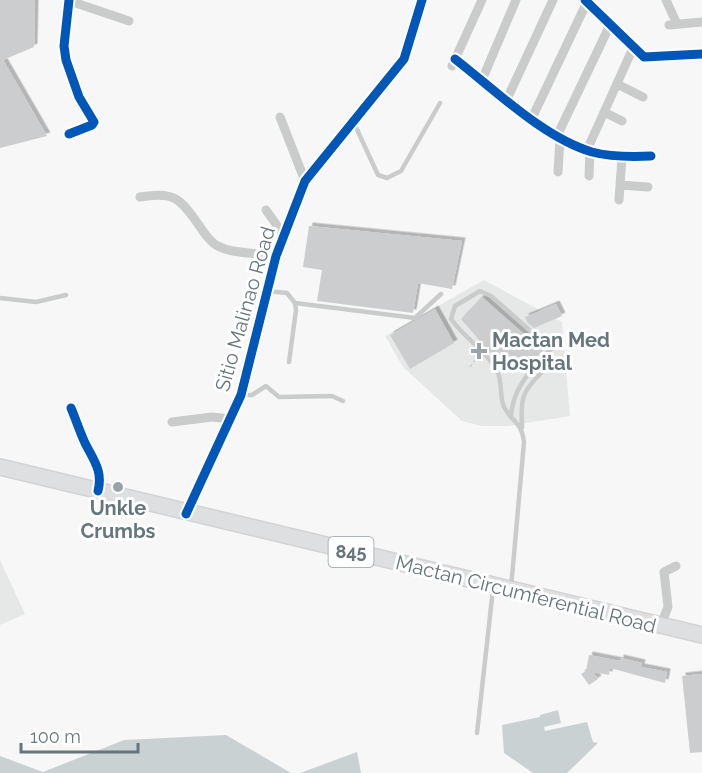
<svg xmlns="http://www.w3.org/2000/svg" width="702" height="773" viewBox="0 0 702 773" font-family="Raleway,sans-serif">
	<defs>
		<filter id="shadow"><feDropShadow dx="3.5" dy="-3.5" stdDeviation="0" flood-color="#0004"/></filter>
	</defs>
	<rect width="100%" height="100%" fill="#f7f7f7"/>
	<path fill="#e6e8e7" d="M484,280L562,322L570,416L508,426H482L462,421L403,367L385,336Z
		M0,560L25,614L0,625Z"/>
	<path fill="#cad1d3" d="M558,710L561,723L544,727L545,731L587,722L593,742L598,743L567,773H533L504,753L502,725L540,717V715Z
		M226,735L291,773H0V756L43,772L124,740Z
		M357,752L361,773H300Z"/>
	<path fill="#cccdce" filter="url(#shadow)" d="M0,0H35L34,47L3,60L47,136L0,148Z
		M309,226L462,241L452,289L418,283L413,313L317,301L322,270L303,267Z
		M482,297L542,350L526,370L510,358L507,361L496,351L492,355L461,319Z
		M556,304L562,316L534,328L527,322L525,317Z
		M435,309L454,343L410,369L390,335Z
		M589,655L620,661V658L642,663L641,667L667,672L665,683L610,668L609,675L593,672L598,679L589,685L581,674L586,671Z
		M702,674V752L690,753L682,676Z"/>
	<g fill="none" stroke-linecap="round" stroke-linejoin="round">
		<defs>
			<path id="primary" d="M0,467L702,635"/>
		</defs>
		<use href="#primary" stroke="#d2d3d4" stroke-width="18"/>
		<path stroke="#c8c9ca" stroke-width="1.5" stroke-dasharray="3 3" stroke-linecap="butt" d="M509,359L521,370
			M470,367L478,356"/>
		<path stroke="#cacccc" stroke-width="4.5" d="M354,123L378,175L387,178L401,171L440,103
			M266,291L287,293L295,303L296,310L289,362
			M0,298L36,302L66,295
			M295,303L415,318L441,294
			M241,395H252L266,386L279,397L332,396L343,401
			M511,416C513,387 531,370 551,349L491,296L480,291L455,306L451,319C464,338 487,351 497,371C503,382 499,396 504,407C513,424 521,420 524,442L511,588
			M522,428C521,400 520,394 541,373
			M477,733L493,589"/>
		<path stroke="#cacccc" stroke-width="9" d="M585,0L644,57L702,54
			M666,0L677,24
			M70,1L129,21
			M669,25L702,22
			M455,59C495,90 544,138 592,152C611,157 631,157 651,156
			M452,66L482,0
			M482,80L516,0
			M617,84L643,97
			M507,99L553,0
			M604,112L622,121
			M280,117L305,181
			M532,118L587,2
			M69,134L92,125L94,122L79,97L66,60L64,46L69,0
			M557,136L610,25
			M587,150L633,48
			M558,172L560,139
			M589,176L590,151
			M620,185L648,187
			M140,197C172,192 179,196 198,224C204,232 207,239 216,245C233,255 257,252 276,256
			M619,200L622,157
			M266,210L283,234
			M71,408C76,420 80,432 85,443C94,461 103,471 98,491
			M172,422L212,417L230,419
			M186,514L241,395L276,256L305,181L404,59L422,0
			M660,627L668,607L664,572L676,566"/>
		<use href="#primary" stroke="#dedfe0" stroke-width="15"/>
		<defs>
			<path id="cycleway" d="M585,0L644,57L702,54
				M455,59C495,90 544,138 592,152C611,157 631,157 651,156
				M69,134L92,125L94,122L79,97L66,60L64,46L69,0
				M71,408C76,420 80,432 85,443C94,461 103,471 98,491
				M186,514L241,395L276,256L305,181L404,59L422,0"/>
		</defs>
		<use href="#cycleway" stroke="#fff" stroke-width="13"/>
		<use href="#cycleway" stroke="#0057b8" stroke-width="9"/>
	</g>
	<g fill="#99a3a8" stroke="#fff" stroke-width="2">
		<path d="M476 342h6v6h6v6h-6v6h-6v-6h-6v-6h6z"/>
		<circle cx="118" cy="487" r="6"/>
	</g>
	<g text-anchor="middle" stroke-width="6" stroke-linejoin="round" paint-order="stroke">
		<rect fill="#fff" stroke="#949fa4" stroke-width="1.5" x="328.5" y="537" width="45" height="30" rx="4.5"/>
		<g font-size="18" font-weight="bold" fill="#66767d">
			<text x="351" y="558">845</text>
		</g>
		<g font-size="20" fill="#66767d" stroke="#fff">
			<text transform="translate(245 309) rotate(-74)" y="7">Sitio Malinao Road</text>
			<text transform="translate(526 594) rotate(14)" y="7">Mactan Circumferential Road</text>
		</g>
		<g font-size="20" font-weight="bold" fill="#66767d" stroke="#fff" text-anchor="start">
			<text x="492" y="347">Mactan Med<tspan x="492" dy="23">Hospital</tspan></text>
			<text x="118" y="515" text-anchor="middle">Unkle<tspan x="118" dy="23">Crumbs</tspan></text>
		</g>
	</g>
	<path d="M21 743v9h117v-9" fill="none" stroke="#66767d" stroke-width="3"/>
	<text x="30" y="743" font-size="18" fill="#66767d" stroke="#ffffff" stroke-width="4.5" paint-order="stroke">100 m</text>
</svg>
